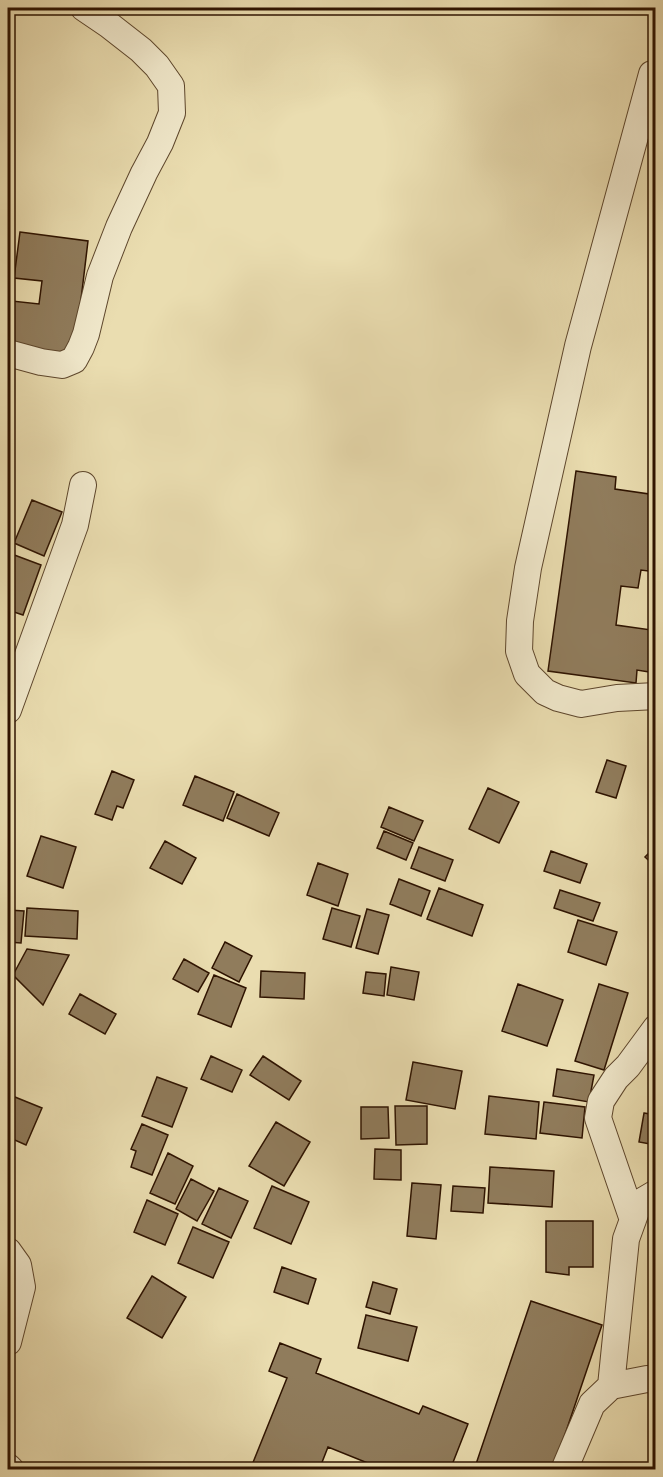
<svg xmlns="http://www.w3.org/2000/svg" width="663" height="1477" viewBox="0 0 663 1477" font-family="Cardo,serif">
	<rect width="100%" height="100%" fill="#eaddb0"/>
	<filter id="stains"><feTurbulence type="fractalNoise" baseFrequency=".00333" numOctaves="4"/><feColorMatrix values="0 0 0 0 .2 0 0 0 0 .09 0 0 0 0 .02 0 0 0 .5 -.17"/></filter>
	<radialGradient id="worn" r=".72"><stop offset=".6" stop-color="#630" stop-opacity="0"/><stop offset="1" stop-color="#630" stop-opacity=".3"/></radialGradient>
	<path fill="#907c5c" stroke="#2e1300" stroke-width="1.5" d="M20,232L88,241L74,358L8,350L12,301L39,304L42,281L14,278Z
		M576,471L616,477L615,489L656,495V572L641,570L638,588L621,586L616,625L651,630L656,597V673L637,670L636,683L548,671Z
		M32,500L62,512L44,556L14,543Z
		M9,553L41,565L23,615L8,610V558Z
		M656,747V768L649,766Z
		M607,760L626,766L616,798L596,792Z
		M112,771L134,780L123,808L117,806L112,820L95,814Z
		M195,776L234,792L223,821L183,805Z
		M488,788L519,802L499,843L469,829Z
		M237,794L279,813L269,836L227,818Z
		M389,807L423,821L414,841L381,827Z
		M384,831L413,843L406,860L377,848Z
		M41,836L76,847L63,888L27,876Z
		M165,841L196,858L182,884L150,868Z
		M656,846V867L645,857Z
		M419,847L453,860L445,881L411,868Z
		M551,851L587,864L580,883L544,871Z
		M318,863L348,874L338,906L307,895Z
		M399,879L430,891L421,916L390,904Z
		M439,888L483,905L472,936L427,919Z
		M560,890L600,903L593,921L554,908Z
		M27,908L78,911L77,939L25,936Z
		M332,908L360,916L351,947L323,939Z
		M367,909L389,915L378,954L356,948Z
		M8,910L24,911L21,943L8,942Z
		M578,920L617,932L606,965L568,952Z
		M225,942L252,956L239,982L212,968Z
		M27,949L69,955L43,1005L13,975Z
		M184,959L209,973L198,992L173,979Z
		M391,967L419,972L414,1000L387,995Z
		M261,971L305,973L304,999L260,997Z
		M366,972L386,974L384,996L363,993Z
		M214,975L246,988L231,1027L198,1014Z
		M518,984L563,1000L547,1046L502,1031Z
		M599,984L628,993L604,1070L575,1061Z
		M80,994L116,1014L105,1034L69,1014Z
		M211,1056L242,1070L232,1092L201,1079Z
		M263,1056L301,1081L289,1100L250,1075Z
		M656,1058V1087L649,1085Z
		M413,1062L462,1071L455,1109L406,1100Z
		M557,1069L594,1075L589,1102L553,1096Z
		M157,1077L187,1088L172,1127L142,1116Z
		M10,1095L42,1108L26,1145L8,1137V1102Z
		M489,1096L539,1102L536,1139L485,1134Z
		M544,1102L585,1107L582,1138L540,1133Z
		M395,1106H427V1144L396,1145Z
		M361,1107H388L389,1138L361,1139Z
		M644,1113L656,1115V1145L639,1142Z
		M276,1122L310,1142L284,1186L249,1166Z
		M142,1124L168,1135L152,1175L131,1167L136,1151L131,1149Z
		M375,1149L401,1150V1180L374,1179Z
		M168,1153L193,1166L175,1204L150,1193Z
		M490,1167L554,1171L552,1207L488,1203Z
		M191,1179L214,1191L197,1221L176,1209Z
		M412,1183L441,1185L436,1239L407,1236Z
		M272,1186L309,1202L291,1244L254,1228Z
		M453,1186L485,1188L483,1213L451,1211Z
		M219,1188L248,1201L231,1238L202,1224Z
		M147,1200L178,1214L165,1245L134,1232Z
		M546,1221H593V1267H569V1275L546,1272Z
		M193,1227L229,1242L213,1278L178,1263Z
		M282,1267L316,1279L308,1304L274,1292Z
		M152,1276L186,1297L162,1338L127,1318Z
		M373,1282L397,1289L390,1314L366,1307Z
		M531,1301L602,1325L553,1470H474Z
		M366,1315L417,1327L408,1361L358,1348Z
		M280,1343L321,1359L316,1373L419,1414L423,1406L468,1424L450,1470H385L328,1447L319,1470H250L287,1378L269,1371Z"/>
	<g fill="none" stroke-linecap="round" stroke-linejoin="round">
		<defs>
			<path id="minor" d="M652,74L578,346L528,568L520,621L519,651L527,674L545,692L558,698L581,704L617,698L656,696
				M8,353L41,362L62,365L74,360L81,347L86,334L100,276L119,227L144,173L160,143L172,113L171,86L157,66L141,50L109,25L84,8
				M8,710L75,525L83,485
				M633,1220L598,1118L601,1101L616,1078L628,1066L656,1028
				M8,1251L18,1265L22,1287L8,1342
				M611,1386L626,1239L639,1203L656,1193
				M8,1467L11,1470
				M564,1470L592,1404L611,1386L647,1379L656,1380"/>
		</defs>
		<use href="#minor" stroke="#5d462c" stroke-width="28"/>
		<use href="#minor" stroke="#f1e9cc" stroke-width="26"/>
	</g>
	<rect width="663" height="1477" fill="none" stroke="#eaddb0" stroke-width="30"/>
	<rect x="9" y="9" width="645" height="1459" fill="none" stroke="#2e1300" stroke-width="3"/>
	<rect x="15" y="15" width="633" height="1447" fill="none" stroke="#2e1300" stroke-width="1.5"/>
	<rect width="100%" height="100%" filter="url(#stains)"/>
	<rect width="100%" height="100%" fill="url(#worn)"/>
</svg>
